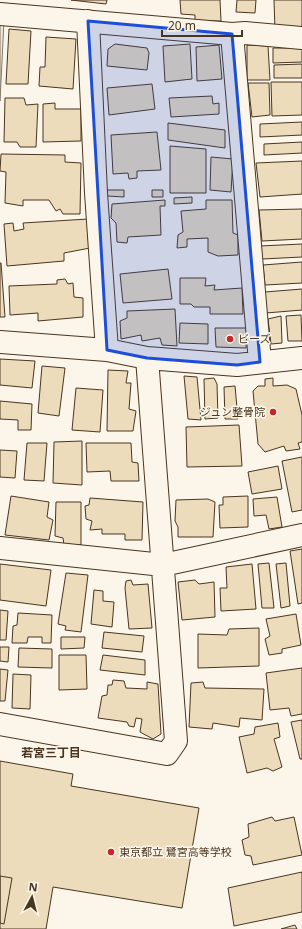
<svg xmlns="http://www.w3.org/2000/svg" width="302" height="929" viewBox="0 0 302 929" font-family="'Noto Sans','Noto Sans JP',sans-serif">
	<rect width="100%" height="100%" fill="#fbf6e9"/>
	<path fill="#ede6d9" stroke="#887966" d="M0,21H4L0,101Z"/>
	<path fill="#ecdcbc" stroke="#4a3520" d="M71,0H107L106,4Z
		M180,0H220L221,21H195V15L181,14Z
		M237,0H256L255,13L236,12Z
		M274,0H302V31H275Z
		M9,29L31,31L28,84H6Z
		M46,37L76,39L73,89L39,86L40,67H45Z
		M115,44L147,48L149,53L147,70L107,66L108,49Z
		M190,44L192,79L165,82L163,46Z
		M219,45L222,79L197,81L196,47Z
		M247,45L268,46L270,80H247Z
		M273,48H302V62L273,63Z
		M302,64V78H274V65Z
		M271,82H302V115L272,116Z
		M248,83H269L270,115L252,117Z
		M152,84L155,109L109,115L107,88Z
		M212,96L213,104L219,103V114L171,117L169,98Z
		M5,98H24L26,105L38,104L36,147H20L17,142H4Z
		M55,103V109H81V141L43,142V104Z
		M302,122V135L260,137V124Z
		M168,123L225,130V148L168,140Z
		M157,132L161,170L137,171V178L129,179L128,173L113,174L111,135Z
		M302,142V153L264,155V144Z
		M170,146L206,149V193H170Z
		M1,154L65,155V162L81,163L80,214H63L60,209L56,211L49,200H23V206L5,203L6,172L0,171Z
		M211,157L233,159L231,192L210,190Z
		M302,161V194L260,197L256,163Z
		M107,190H124V197L107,196Z
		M152,190H163V197H152Z
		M192,197V203L174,204V198Z
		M165,200V206H160L161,235L128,237L127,243L117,242L116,223L111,218L112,204Z
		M206,200H232L233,233L238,235V255L218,256L208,252V238L187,239V247L177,248L178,235L183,232L181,211L206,209Z
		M302,209V239L262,241L259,210Z
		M88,219L90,248L64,253V261L7,266L4,224L13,223L14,231L24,229L23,223Z
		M302,244V257L262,259L260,246Z
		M302,262V283L265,285L263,265Z
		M0,263H1L5,317H0Z
		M168,269L172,299L123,303L120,274Z
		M180,278H206L205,286L215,285L214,290L242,288L243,314H210V307H194L191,304H180Z
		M65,279L68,284L73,283L74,297L83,298V317L38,321V313L10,315L9,286L57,284V280Z
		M302,289V310L266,313L265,292Z
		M175,309L177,346L162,345L160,338L142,341L141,335L121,339L120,321L127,318V311Z
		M301,315L302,341H288L286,316Z
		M281,316L282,343L271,344L268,319Z
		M180,323L208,324V344L179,343Z
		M215,328H247L246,348L216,347Z
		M0,359L35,361L32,388L0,385Z
		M42,366L65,368L59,416L38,413Z
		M108,370L128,371L126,383H131L129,409L136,411L133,431H107Z
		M184,376L197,377L201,420L188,419Z
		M214,378L217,384L218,418L205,419L204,379Z
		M273,378V386L287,385L296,389L302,415V442L298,443L300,449L286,451L284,446L265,452L258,444L253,391L258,386H265V379Z
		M235,386L238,419H225L224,387Z
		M76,388L103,390L100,432L72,430Z
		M0,401L32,404L31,430H18V420L0,419Z
		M239,425L242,466L187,467L186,427Z
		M82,441V485L53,483L54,442Z
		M27,443H47L44,481L24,480Z
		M86,443H131L132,462L138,463L139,481H111L110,471L87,472Z
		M0,450L17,451L15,478L0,477Z
		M302,457V510L292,512L282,461Z
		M278,466L282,489L252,494L248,472Z
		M11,496L49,502L47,517L53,520L49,540L5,535Z
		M248,496V527L220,528L219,505H223V497Z
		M277,497L282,527L269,529L266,515L254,516L253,499Z
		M90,498L143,502L142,540H125V534H102V529L90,530L92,521L86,519L85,506L89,505Z
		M208,499L215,502L213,537H178V527L175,521L176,500Z
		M56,502H81V545H64L63,538L55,536Z
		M302,549V603L298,604L290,551Z
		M269,563L274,608H262L258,564Z
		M286,563L290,606L281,608L276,564Z
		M0,564L51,570L46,606L0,600Z
		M252,564L256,609L221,611L220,588H227L226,567Z
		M66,573L88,575L81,632L65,630L66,626L58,624Z
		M131,580L133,585L148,584L152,628L129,629L125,588L126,581Z
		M195,580L199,584L214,582L215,617L182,620L178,582Z
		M94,590L103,591V601L114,602L112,627L91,624Z
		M0,610L8,611L6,640H0Z
		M18,613L52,615L51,643H42V637H28L27,643H12L13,626L17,625Z
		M296,614L301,645L282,649V653L269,655L265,639L270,636L266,619Z
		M259,628V666L198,668V634L227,635L229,629Z
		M104,632L144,636L142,652L102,648Z
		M61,637H85L84,648L61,649Z
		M0,647H9L8,662L0,661Z
		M19,648L52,649V668L18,667Z
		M59,655H86L87,689L59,690Z
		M103,655L145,660V675L100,670Z
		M302,668V714L291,716L289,708L270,710L266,673Z
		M0,669L8,670L5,701H0Z
		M13,674L31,675L30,709L12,708Z
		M113,680L124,681L126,688L147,689V682L158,684L161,734L153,739L140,732L142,719L136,718L134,727L129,726L127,722L98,718L102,696L107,695L108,685H112Z
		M203,682L205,688L264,689L262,720L240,718L239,727L213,723L212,729L189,727L191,683Z
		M302,720V759H300L291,722Z
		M278,723L280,737L274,739L282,767L273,771L267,768L247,773L239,737L254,734L255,727Z
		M0,761L73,774L71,786L199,808L182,908L53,887L46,929H0Z
		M272,817L275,821L294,817L302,855L253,865L251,856L245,855L242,840L249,837L248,824Z
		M302,872V912L234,926L228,888Z
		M0,876L12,878L4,924L0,923Z
		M295,925L297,929H281Z"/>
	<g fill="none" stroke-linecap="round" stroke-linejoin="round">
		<defs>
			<path id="minor" d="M0,14L232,34L245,33L302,38
				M88,21L96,193L107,350
				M232,34L260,362
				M0,342L107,350L147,358L237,365L302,358
				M0,548L163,565L302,535
				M0,724L167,754L176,741L147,358"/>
		</defs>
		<use href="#minor" stroke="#4a3520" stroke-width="24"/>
		<use href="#minor" stroke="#fbf6e9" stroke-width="22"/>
	</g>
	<path fill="#1d4ed8" fill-opacity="0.2" stroke="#1d4ed8" stroke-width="3" stroke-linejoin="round" d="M88,21L232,34L260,362L237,365L147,358L107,350Z"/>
	<g fill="#c62828" stroke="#fbf6e9" stroke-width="1.5">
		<circle cx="230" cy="339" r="4"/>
		<circle cx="273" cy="412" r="4"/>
		<circle cx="111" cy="852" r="4"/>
	</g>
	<g text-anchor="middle" stroke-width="3" stroke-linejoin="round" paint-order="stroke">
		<g font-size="11" fill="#4a3520" stroke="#fbf6e9" text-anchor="start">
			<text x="238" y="343">ビーズ</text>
			<text x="265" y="416" text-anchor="end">ジュン整骨院</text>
			<text x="119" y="856">東京都立 鷺宮高等学校</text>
		</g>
		<g font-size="12" font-weight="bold" fill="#4a3520" stroke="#fbf6e9">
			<text x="51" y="757">若宮三丁目</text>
		</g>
	</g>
	<g transform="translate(32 897) rotate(7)" stroke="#fbf6e9" stroke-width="3" paint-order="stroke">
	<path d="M0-3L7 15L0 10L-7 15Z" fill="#4a3520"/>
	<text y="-6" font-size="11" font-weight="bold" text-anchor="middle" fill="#4a3520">N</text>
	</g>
	<path d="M162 30v6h80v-6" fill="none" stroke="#4a3520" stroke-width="2"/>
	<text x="168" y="30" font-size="12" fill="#4a3520" stroke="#fbf6e9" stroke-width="3" paint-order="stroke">20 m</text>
</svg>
